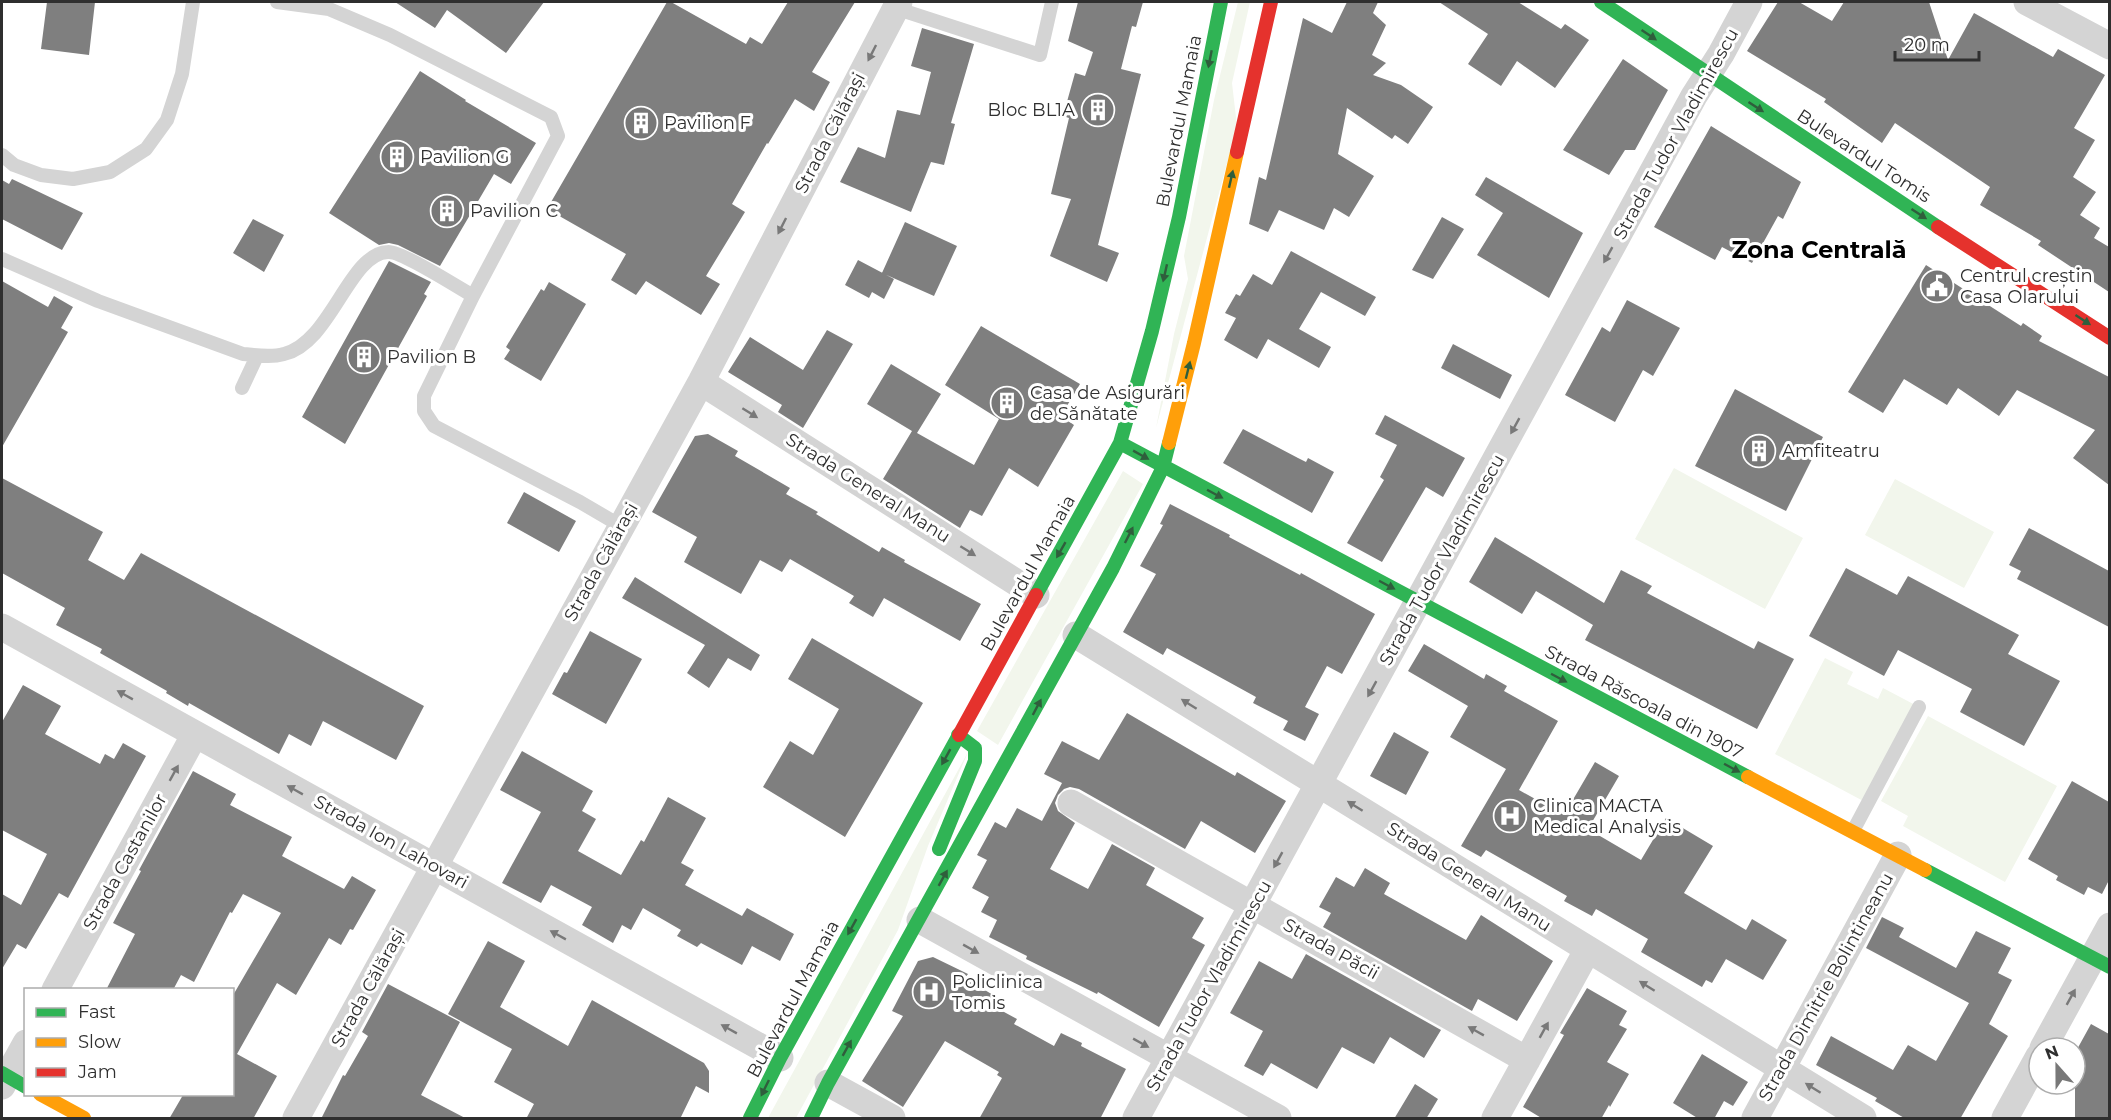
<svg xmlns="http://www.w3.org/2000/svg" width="2111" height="1120" viewBox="0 0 2111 1120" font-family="Montserrat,sans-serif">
	<rect width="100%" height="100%" fill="#fff"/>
	<path fill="#f2f6ec" d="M1238,2H1250L1232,83L1237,126L1156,428L1174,334L1188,279L1184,256L1214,100Z
		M1674,468L1803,538L1765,609L1635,539Z
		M1123,471L1143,484L998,745L977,731Z
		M1895,479L1994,532L1964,588L1865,535Z
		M1825,658L1853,672L1847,684L1878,699L1883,688L1919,707L1867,803L1775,754Z
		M1928,716L2057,786L2005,882L1903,826L1908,816L1881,801Z
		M968,752L928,846L898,930L796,1118H768Z"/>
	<path fill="#7f7f7f" d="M47,2H95L89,55L41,49Z
		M395,2H544L506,53L447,10L435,28Z
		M667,2H671L746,44L750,37L762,44L788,2H855L812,72L830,82L814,111L795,99L768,144L767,143L732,204L745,212L706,276L720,284L701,315L646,281L636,295L611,280L626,254L547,209Z
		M1078,2H1143L1136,27L1132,26L1121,69L1141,74L1098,245L1119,253L1107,282L1050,256L1071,199L1051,194L1069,118L1063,116L1075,73L1085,76L1093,52L1068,41Z
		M1347,2H1378L1373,13L1386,25L1372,55L1386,63L1373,75L1401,85L1433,107L1408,144L1395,135L1392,139L1347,108L1338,154L1374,176L1349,217L1334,208L1324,230L1279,210L1268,232L1249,224L1259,177L1266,180L1303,18L1332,33Z
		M1439,2H1518L1561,29L1565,24L1589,40L1555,88L1517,61L1501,86L1468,64L1488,34Z
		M1778,2H1799L1832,21L1844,2H1929L1948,60L1974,13L2053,57L2058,49L2105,75L2074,128L2095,140L2073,177L2096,192L2080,215L2100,228L2094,238L2109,247V292L2038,245L2041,241L1980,205L1990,187L1895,123L1882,143L1824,102L1826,99L1747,51Z
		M922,28L974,44L951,123L955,124L944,165L931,162L911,212L840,182L858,147L885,158L897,110L920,115L931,72L911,66Z
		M1623,59L1668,90L1635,150H1625L1609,175L1563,150Z
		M420,71L466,100L465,101L536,143L511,184L494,174L440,266L398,245L389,243L379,245L329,213Z
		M1711,126L1801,182L1783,219L1778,216L1752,263L1722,247L1715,260L1654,227Z
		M1486,177L1583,233L1549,298L1477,255L1503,213L1475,195Z
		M12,179L83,213L62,250L2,219V180L9,184Z
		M1442,217L1464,229L1433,279L1412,270Z
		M253,219L284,235L264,272L233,253Z
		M905,222L957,246L934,296L882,273Z
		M1291,251L1376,297L1365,316L1321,292L1299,329L1331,347L1319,368L1268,339L1257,359L1224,340L1236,318L1225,313L1236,294L1240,296L1253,274L1272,285Z
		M858,260L894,279L884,299L872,292L869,298L845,285Z
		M389,261L431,282L424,294L427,296L345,444L302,417Z
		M1926,265L2021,326L2023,323L2042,336L2039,341L2109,377V485L2073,458L2095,430L2017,390L1999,416L1958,388L1947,405L1904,379L1883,413L1848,392Z
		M2,281L48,307L54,296L73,307L61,328L68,332L2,447Z
		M549,282L586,304L541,381L504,359L510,350L506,347L541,289L544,291Z
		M1627,300L1680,328L1653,376L1643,370L1615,422L1565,395L1602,327L1610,332Z
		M981,326L1080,384L1061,416L1074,425L1038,487L1009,468L982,516L970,510L960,528L883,479L912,431L867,404L891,364L941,394L917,433L974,465L999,419L945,385Z
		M827,330L853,344L803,428L778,412L782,405L728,372L750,337L803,370Z
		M1453,344L1512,375L1500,399L1441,368Z
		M1735,389L1823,437L1786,511L1695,466Z
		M1385,415L1465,458L1443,497L1426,487L1382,562L1347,543L1384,480L1380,477L1397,445L1375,434Z
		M1243,429L1298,458L1306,462L1308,458L1334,472L1312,513L1223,463Z
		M708,434L738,451L735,456L790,488L786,494L818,512L816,514L879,552L882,547L905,560L904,562L981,604L960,641L884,598L873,617L849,603L854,596L790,559L782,572L760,560L741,594L684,562L697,537L652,512L695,436Z
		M2,478L103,532L88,560L124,580L141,553L424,706L396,760L323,721L311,746L289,734L279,754L189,703L188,706L166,693L167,691L100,653L102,649L56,625L65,608L2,573Z
		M524,492L576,521L559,552L507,523Z
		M1170,504L1230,535L1229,537L1300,575L1301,573L1375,614L1342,674L1327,666L1305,707L1319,714L1305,741L1283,730L1288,721L1253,703L1256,697L1167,648L1163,655L1123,632L1156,574L1140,566L1163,525L1160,524Z
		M2029,528L2109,571V627L2017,579L2021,571L2009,565Z
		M1495,537L1604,603L1621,570L1652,586L1647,593L1754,649L1758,641L1794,659L1757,729L1585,640L1593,625L1536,591L1522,614L1469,582Z
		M1846,568L1897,595L1908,576L2019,635L2008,654L2060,681L2024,746L1960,712L1972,689L1898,650L1884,676L1809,636Z
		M635,577L760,655L751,671L728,658L709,688L687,673L705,645L622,598Z
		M590,631L642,659L606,724L552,694L564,672L567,673Z
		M812,638L923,703L845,837L763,787L790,741L813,755L839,709L788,679Z
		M1424,644L1484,679L1486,674L1507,686L1504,691L1558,721L1519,790L1564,815L1595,762L1619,776L1588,829L1641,860L1666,818L1713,846L1684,893L1746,930L1752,919L1787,940L1763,980L1726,959L1712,983L1706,980L1702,987L1641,952L1648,939L1596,909L1592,916L1564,901L1567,896L1486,850L1481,857L1461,846L1506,769L1450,737L1468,706L1408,671Z
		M23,685L61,706L45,734L100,764L105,754L114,759L123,743L146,756L68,898L59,893L26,949L17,944L2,969V894L21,905L47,854L2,830V722Z
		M1127,713L1235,776L1237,772L1286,801L1255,853L1201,821L1185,849L1079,789L1070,787L1064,789L1058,795L1055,803L1058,811L1075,823L1050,869L1088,889L1112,844L1155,868L1146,885L1204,918L1192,938L1205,945L1159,1027L1098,992L1097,994L1026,959L1027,956L989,937L997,920L981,912L989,897L972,888L987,860L977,855L995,822L1006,828L1017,808L1042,821L1062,783L1044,774L1062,741L1099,760Z
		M1394,732L1429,752L1406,795L1370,776Z
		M522,751L593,791L582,811L596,819L578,851L621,875L641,840L644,842L668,797L706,818L681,863L694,870L685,885L742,916L747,908L794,934L780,961L752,946L742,965L701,943L697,947L677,936L681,930L643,908L631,930L622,925L613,943L582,925L592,907L551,885L541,903L502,883L541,812L500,790Z
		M193,771L236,794L230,805L292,837L282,856L344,889L352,876L376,890L353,930L350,929L341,945L329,938L296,995L277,983L237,1054L277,1076L253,1119H169L183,1095H232V997L281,913L243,894L232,913L230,912L194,982L181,975L173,990H106L135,934L113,923L141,871L139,870Z
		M2072,781L2109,802V880L2102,894L2088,887L2084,895L2056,880L2058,876L2028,859Z
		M1365,868L1390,883L1384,894L1466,940L1481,915L1553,961L1517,1021L1478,999L1472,1011L1323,927L1331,913L1319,907L1336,877L1354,887Z
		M1882,917L1904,928L1899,937L1956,968L1976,931L2011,948L1998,973L2012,980L1989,1024L2008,1036L1960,1119H1906L1875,1101L1877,1098L1816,1065L1831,1036L1893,1070L1908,1045L1936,1061L1969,1003L1866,948Z
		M488,941L525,961L500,1007L568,1046L592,1000L704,1063L709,1071V1093L696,1086L680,1119H526L534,1104L494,1082L512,1049L448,1014Z
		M1306,954L1441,1030L1424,1058L1390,1037L1374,1064L1342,1047L1317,1089L1271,1063L1263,1076L1244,1066L1263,1031L1230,1013L1259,961L1292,979Z
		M933,957L968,974L965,978L998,998L993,1006L1017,1019L1014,1024L1054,1046L1061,1033L1082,1043L1081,1046L1126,1069L1100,1119H979L1002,1078L997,1075L999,1072L945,1041L903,1107L862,1081L903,1016L892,1011L918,961Z
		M388,984L460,1022L421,1095L467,1119H321L343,1075L345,1076L368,1036L362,1032Z
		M1587,988L1627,1011L1619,1025L1627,1029L1607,1062L1629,1074L1610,1107L1609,1105L1601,1119H1543L1523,1107L1564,1035L1560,1033Z
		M2091,1024L2109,1034V1119H2075V1053Z
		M1702,1054L1748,1082L1733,1106L1724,1101L1714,1119H1699L1673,1103Z
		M1415,1084L1438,1099L1426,1119H1394Z"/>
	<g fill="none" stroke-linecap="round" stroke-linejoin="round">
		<path stroke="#d4d4d4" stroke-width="14" d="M277,2L329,9L390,35L551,117L558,136L473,296L424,396V411L434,426L580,502L621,526
			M895,8L1040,55L1052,2
			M2,155L14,165L41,175L73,179L110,172L146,149L167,120L182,74L193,2
			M2,259L98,301L243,354C256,355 270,358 284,354C331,343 349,253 388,252C401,251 458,287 473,296
			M242,388L257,356
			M1853,831L1919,707"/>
		<path stroke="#d4d4d4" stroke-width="27" d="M2027,2L2110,46
			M701,382L1036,595
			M2,627L780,1058
			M1076,635L1863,1118
			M1071,803L1527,1060
			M920,920L1278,1118
			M55,990L195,734
			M2043,1048L2110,926
			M828,1083L892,1118
			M2,1086L26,1043
			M296,1118L701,382L899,2
			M1136,1118L1694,96L1721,54L1749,2
			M1495,1118L1588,949
			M1755,1118L1898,855
			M2005,1118L2039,1056"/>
		<path stroke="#30b455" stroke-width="14" d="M1601,2L1938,227
			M1120,443L1748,777
			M1036,595L1120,443L1152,331L1179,217L1221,2
			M939,849L975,761V748L958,735
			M1925,870L2110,967
			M2,1073L26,1087
			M750,1118L780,1058L959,735
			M811,1118L828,1083L1113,568L1163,467L1169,443"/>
		<path stroke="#ff9f0a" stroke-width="14" d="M1169,443L1194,343L1237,152
			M1748,777L1925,870
			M40,1094L84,1118"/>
		<path stroke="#e5322d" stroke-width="14" d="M1237,152L1271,2
			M1938,227L2110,338
			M959,735L1036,595"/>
	</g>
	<defs><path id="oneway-solid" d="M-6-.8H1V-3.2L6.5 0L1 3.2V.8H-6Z" transform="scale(1.5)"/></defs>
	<g fill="#2f5e3c">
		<use href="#oneway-solid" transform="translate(1649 35) rotate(34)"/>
		<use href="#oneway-solid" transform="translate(1210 59) rotate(101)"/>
		<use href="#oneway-solid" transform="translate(1756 107) rotate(33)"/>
		<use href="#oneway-solid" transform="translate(1231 179) rotate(-77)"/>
		<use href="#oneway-solid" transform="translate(1919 214) rotate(33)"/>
		<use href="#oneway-solid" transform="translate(1165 273) rotate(103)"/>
		<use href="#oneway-solid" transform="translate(2083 320) rotate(33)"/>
		<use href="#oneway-solid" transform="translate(1188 370) rotate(-76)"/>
		<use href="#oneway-solid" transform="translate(1141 455) rotate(29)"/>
		<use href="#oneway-solid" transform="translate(1215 494) rotate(28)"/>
		<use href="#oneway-solid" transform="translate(1129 535) rotate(-63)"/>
		<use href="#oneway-solid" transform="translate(1061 550) rotate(120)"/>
		<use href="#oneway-solid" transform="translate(1387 585) rotate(28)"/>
		<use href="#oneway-solid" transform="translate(1559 678) rotate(28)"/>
		<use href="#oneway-solid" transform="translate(1037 707) rotate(-62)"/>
		<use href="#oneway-solid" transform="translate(946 757) rotate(119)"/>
		<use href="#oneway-solid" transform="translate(1732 768) rotate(28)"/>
		<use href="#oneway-solid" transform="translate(943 878) rotate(-61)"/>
		<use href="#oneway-solid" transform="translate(852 927) rotate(119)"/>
		<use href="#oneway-solid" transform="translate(847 1048) rotate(-61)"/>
		<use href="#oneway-solid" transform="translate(765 1088) rotate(116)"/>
	</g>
	<g fill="#797979">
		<use href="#oneway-solid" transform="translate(872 53) rotate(117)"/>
		<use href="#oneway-solid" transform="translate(782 226) rotate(117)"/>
		<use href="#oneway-solid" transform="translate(1608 255) rotate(119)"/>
		<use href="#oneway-solid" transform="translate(750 413) rotate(32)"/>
		<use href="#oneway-solid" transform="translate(1515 426) rotate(119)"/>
		<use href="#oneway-solid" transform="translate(968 551) rotate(32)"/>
		<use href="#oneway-solid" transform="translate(1372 689) rotate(119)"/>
		<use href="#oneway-solid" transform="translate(125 695) rotate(-151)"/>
		<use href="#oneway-solid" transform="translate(1189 704) rotate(-148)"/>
		<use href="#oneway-solid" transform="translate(174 773) rotate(-61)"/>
		<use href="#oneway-solid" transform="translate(295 790) rotate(-151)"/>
		<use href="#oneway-solid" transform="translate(1355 806) rotate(-148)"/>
		<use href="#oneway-solid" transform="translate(1278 860) rotate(119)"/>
		<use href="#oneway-solid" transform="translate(558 935) rotate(-151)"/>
		<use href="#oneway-solid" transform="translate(971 949) rotate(29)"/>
		<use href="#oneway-solid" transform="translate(1647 986) rotate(-148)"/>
		<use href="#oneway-solid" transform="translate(2071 997) rotate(-61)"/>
		<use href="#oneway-solid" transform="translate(729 1029) rotate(-151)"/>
		<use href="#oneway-solid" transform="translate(1544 1030) rotate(-61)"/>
		<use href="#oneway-solid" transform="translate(1476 1031) rotate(-151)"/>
		<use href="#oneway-solid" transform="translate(1141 1043) rotate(29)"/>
		<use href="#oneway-solid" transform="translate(1813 1088) rotate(-148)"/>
	</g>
	<defs>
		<symbol id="building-disc" viewBox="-11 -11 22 22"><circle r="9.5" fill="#787878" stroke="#fff"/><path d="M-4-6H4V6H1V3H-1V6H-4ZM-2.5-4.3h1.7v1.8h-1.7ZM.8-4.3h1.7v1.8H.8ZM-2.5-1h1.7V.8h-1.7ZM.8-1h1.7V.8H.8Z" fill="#fff"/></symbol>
		<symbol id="civic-disc" viewBox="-11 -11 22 22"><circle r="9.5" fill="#787878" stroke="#fff"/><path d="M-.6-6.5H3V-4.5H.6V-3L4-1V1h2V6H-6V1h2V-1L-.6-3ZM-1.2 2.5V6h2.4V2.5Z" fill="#fff"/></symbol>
		<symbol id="hospital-disc" viewBox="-11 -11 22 22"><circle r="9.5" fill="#787878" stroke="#fff"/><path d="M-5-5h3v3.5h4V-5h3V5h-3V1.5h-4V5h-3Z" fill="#fff"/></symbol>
	</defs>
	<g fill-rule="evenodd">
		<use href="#building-disc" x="1079" y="91" width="38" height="38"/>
		<use href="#building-disc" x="622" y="104" width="38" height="38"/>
		<use href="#building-disc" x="378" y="138" width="38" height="38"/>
		<use href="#building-disc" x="428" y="192" width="38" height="38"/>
		<use href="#civic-disc" x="1918" y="267" width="38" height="38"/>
		<use href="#building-disc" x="345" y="338" width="38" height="38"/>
		<use href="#building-disc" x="988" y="384" width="38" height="38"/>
		<use href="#building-disc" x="1740" y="432" width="38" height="38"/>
		<use href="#hospital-disc" x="1491" y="797" width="38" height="38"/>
		<use href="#hospital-disc" x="910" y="973" width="38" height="38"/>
	</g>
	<g text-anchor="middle" stroke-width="6" stroke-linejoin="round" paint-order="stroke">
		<g font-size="18" fill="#2f2f2f" stroke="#fff" text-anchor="start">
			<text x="1075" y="116" text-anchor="end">Bloc BL1A</text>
			<text x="664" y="129">Pavilion F</text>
			<text x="420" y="163">Pavilion G</text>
			<text x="470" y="217">Pavilion C</text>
			<text x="1960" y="282">Centrul creștin<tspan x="1960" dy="21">Casa Olarului</tspan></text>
			<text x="387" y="363">Pavilion B</text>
			<text x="1030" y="399">Casa de Asigurări<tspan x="1030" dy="21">de Sănătate</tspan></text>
			<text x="1782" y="457">Amfiteatru</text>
			<text x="1533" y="812">Clinica MACTA<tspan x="1533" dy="21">Medical Analysis</tspan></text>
			<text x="952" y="988">Policlinica<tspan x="952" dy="21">Tomis</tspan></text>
		</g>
		<g font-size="18" fill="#2f2f2f" stroke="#fff">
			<text transform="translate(1179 121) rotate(-79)" y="6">Bulevardul Mamaia</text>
			<text transform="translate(830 133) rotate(-63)" y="6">Strada Călărași</text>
			<text transform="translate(1676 134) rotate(-61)" y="6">Strada Tudor Vladimirescu</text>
			<text transform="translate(1864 156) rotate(33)" y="6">Bulevardul Tomis</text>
			<text transform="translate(868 488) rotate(32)" y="6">Strada General Manu</text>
			<text transform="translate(1442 560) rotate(-61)" y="6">Strada Tudor Vladimirescu</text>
			<text transform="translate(601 562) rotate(-61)" y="6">Strada Călărași</text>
			<text transform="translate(1028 573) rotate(-61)" y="6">Bulevardul Mamaia</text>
			<text transform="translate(1644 702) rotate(28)" y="6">Strada Răscoala din 1907</text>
			<text transform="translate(391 842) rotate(29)" y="6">Strada Ion Lahovari</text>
			<text transform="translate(125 862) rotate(-61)" y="6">Strada Castanilor</text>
			<text transform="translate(1469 877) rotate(32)" y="6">Strada General Manu</text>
			<text transform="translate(1331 949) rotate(29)" y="6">Strada Păcii</text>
			<text transform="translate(1209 986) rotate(-61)" y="6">Strada Tudor Vladimirescu</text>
			<text transform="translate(1826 987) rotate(-61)" y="6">Strada Dimitrie Bolintineanu</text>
			<text transform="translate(368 988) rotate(-61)" y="6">Strada Călărași</text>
			<text transform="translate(793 999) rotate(-62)" y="6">Bulevardul Mamaia</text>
		</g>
		<g font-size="24" font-weight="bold" fill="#000" stroke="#fff">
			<text x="1819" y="258">Zona Centrală</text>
		</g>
	</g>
	<rect width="2111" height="1120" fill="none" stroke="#2f2f2f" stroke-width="6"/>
	<rect x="24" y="988" width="210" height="108" fill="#ffffff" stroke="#acacac" stroke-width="1.5"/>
	<rect x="36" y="1008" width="30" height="9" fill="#30b455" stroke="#acacac" stroke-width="1.5"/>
	<text x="78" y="1018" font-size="18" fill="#2f2f2f">Fast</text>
	<rect x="36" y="1038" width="30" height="9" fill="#ff9f0a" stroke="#acacac" stroke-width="1.5"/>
	<text x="78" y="1048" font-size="18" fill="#2f2f2f">Slow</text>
	<rect x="36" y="1068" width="30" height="9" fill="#e5322d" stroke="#acacac" stroke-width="1.5"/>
	<text x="78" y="1078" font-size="18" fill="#2f2f2f">Jam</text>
	<g transform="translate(2057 1066) rotate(339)"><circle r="28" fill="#ffffff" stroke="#acacac" stroke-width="1.5"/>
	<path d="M0-4.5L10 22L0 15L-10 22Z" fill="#787878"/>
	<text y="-9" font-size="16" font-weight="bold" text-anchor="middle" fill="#2f2f2f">N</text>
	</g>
	<path d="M1895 51v9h84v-9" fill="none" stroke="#2f2f2f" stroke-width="3"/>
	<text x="1904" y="51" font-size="18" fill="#2f2f2f" stroke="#ffffff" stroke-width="4.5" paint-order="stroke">20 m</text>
</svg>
